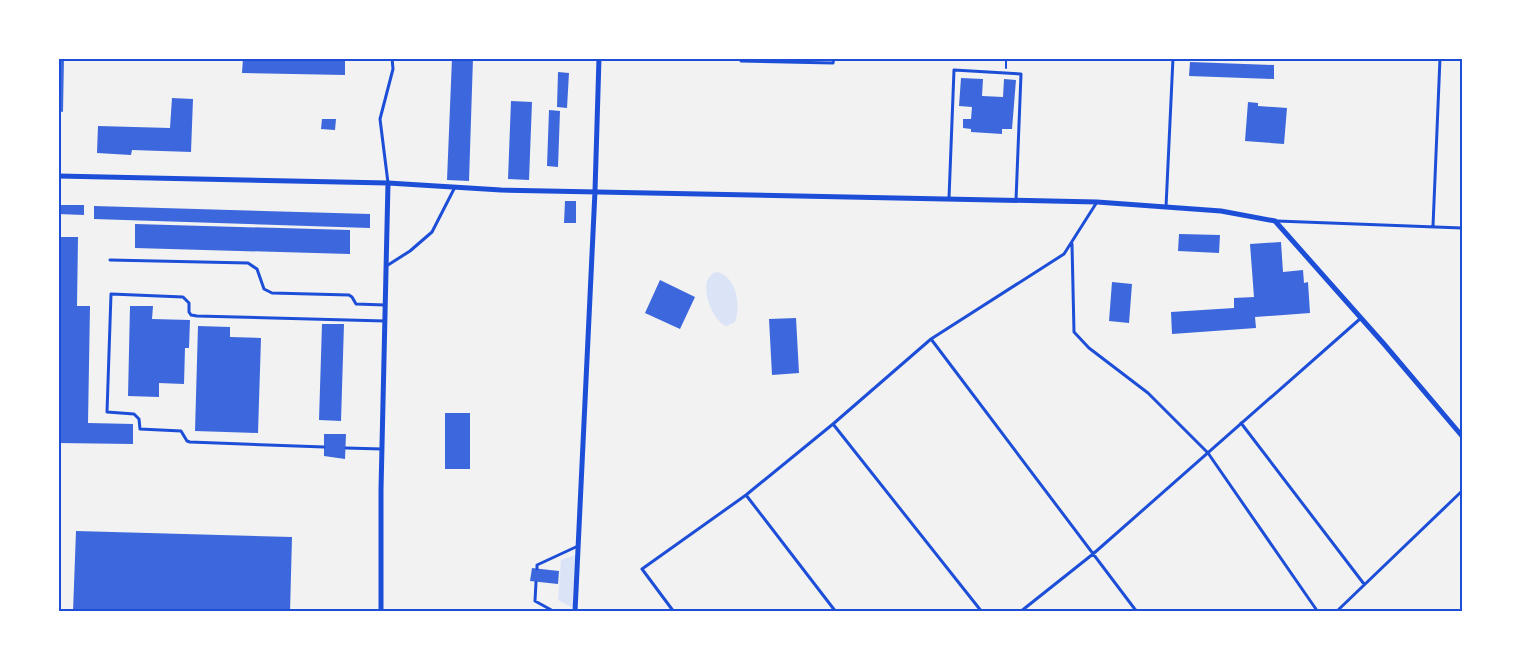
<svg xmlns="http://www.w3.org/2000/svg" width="1521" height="670" viewBox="0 0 1521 670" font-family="Commissioner,sans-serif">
	<rect width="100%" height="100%" fill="#f2f2f2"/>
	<path fill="#dbe4f7" d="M718,272C737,278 741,306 735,322L727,326C714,323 703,294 707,281C708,278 711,275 713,273Z
		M575,555L573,608L558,600L561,560Z"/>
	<path fill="#3d67dc" d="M58,58H64L63,112L58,111Z
		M243,58H345V75L242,73Z
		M452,58H473L469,181L447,180Z
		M1190,62L1274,65V79L1189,76Z
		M558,72L569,73L567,108L557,107Z
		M961,78L983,79L982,96L1003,97L1004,79L1016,80L1012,129H1002V134L971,132V129L963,128V119H971L972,107L959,106Z
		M172,98L193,99L191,152L132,150L131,155L97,153L98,126L170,128Z
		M511,101L532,102L529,180L508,179Z
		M1248,102L1258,103V106L1287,108L1284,144L1245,141Z
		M549,110L560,111L558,167L547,166Z
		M322,119H336L335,130L321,129Z
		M565,201H576V223H564Z
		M58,205H84V215L58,214Z
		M94,206L370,214V228L94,219Z
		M135,224L350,230V254L135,248Z
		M1179,234L1220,235L1219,253L1178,251Z
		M59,237H78L77,306H90L88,423L133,424V444L58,443Z
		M1281,242L1283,272L1303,270L1304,283L1308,282L1310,313L1255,317L1256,328L1172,334L1171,312L1234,308V298L1254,297L1250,244Z
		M660,280L695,297L680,329L645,313Z
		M1112,282L1132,284L1129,323L1109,321Z
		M130,306H153L152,319L190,320L189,348H185L184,384L159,383V397L128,396Z
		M796,318L799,373L772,375L769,319Z
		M322,324H344L341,421L319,420Z
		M198,326L230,327V337L261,338L258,433L195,431Z
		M445,413H470V469H445Z
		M324,434H346L345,459L324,456Z
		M76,531L292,537L290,612H73Z
		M532,568L559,571L558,584L530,581Z"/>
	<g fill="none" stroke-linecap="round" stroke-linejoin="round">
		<path stroke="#1d4ed8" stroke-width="2" d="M1006,68V58"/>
		<path stroke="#1d4ed8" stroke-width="3" d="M741,58V61L833,63L834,58
			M388,183L380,119L393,69L392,58
			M949,198L954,70L1021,74L1016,200
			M1166,207L1173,58
			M1277,221L1462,228
			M1433,226L1440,58
			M1072,244L1074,332L1089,348L1148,393L1208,453L1318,612
			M110,260L248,263L257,269L264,289L272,293L349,295L352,297L356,304L385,305
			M388,265L410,251L432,232L455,187
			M931,339L1137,612
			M1241,423L1364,584
			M833,424L982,612
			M324,447L190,442L187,441L181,431L140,429L139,419L134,414L107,412L111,294L183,297L189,303V312L191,315L197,316L385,321
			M346,448L382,449
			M746,495L836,612
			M537,569V565L578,546
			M536,582L535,601L555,612
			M674,612L642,569L746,495L833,424L931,339L1064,254L1097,202
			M1020,612L1093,554L1361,318
			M1336,612L1462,491"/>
		<path stroke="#1d4ed8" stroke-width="5" d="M58,176L388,183L501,190L1097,202L1221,211L1275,221L1384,344L1462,436
			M381,612V490L388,183
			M575,612L595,191L599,58"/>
	</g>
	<rect width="1521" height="670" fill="none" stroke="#ffffff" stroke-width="120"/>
	<rect x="60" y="60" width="1401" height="550" fill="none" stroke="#1d4ed8" stroke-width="2"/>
</svg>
